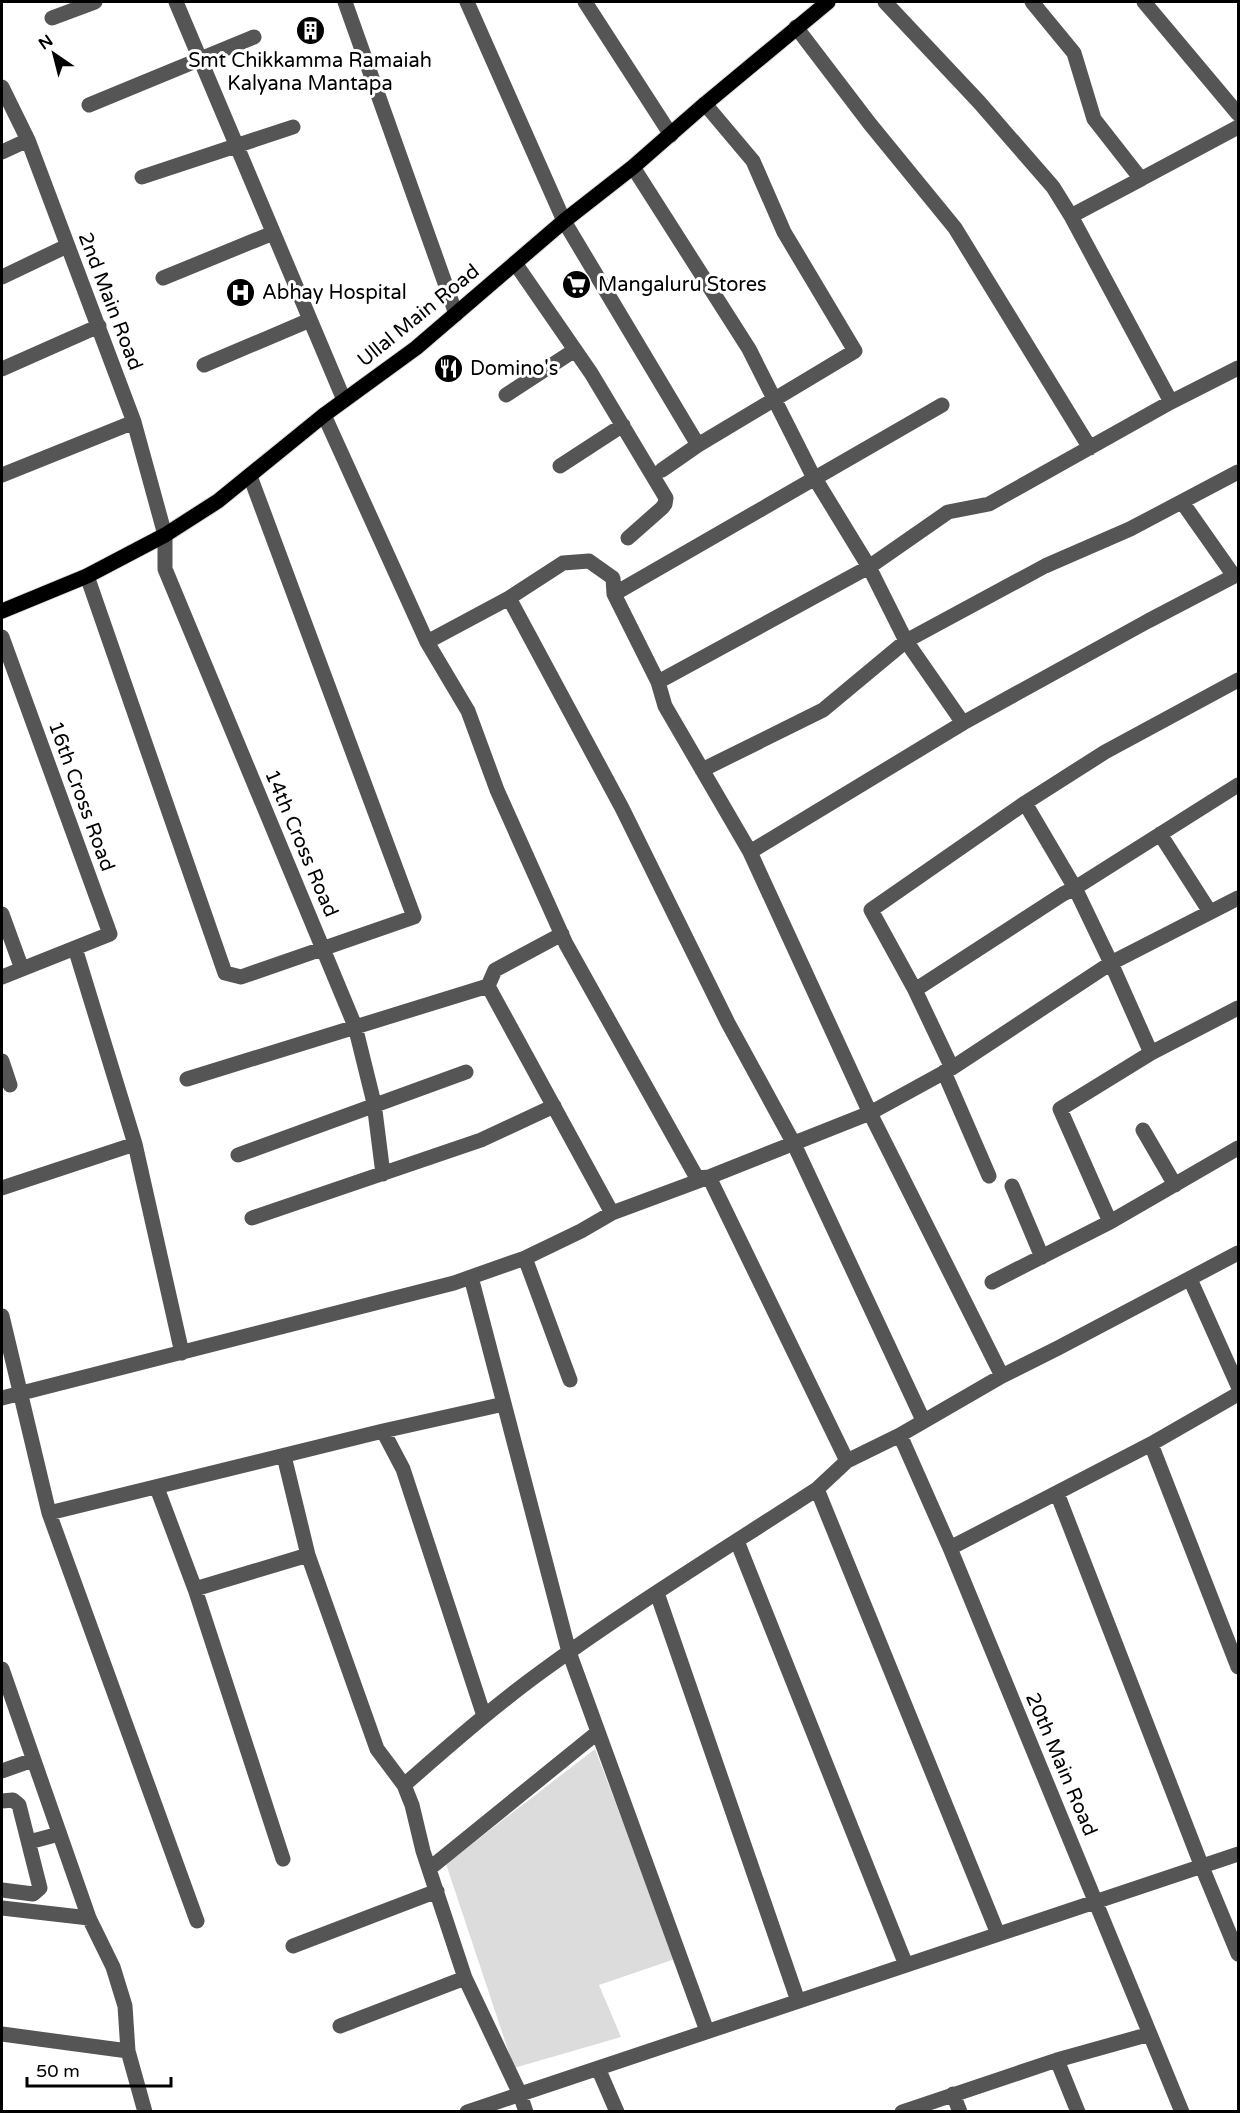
<svg xmlns="http://www.w3.org/2000/svg" width="1240" height="2113" viewBox="0 0 1240 2113" font-family="'Varela Round',sans-serif">
	<rect width="100%" height="100%" fill="#fff"/>
	<path fill="#dcdcdc" d="M595,1749L675,1959L599,1985L621,2037L514,2068L446,1864Z"/>
	<g fill="none" stroke-linecap="round" stroke-linejoin="round">
		<defs>
			<path id="major" d="M2,611L87,576L165,535L218,501L324,415L416,348L564,221L633,167L705,104L828,2"/>
		</defs>
		<use href="#major" stroke="#dbdbdb" stroke-width="17"/>
		<path stroke="#555" stroke-width="15" d="M176,2L344,400
			M345,2L456,314
			M467,2L564,221L698,445L855,351L784,232L753,161L705,104
			M585,2L671,135
			M885,2L979,102L1053,187L1071,216L1171,402
			M1032,2L1074,53L1094,119L1141,179L1071,216
			M1144,2L1238,114
			M52,18L95,2
			M796,27L870,124L955,228L1090,448
			M2,87L28,140L134,422L165,535V569L355,1026L374,1103L383,1174
			M89,105L254,37
			M2,152L28,140
			M633,167L749,349L811,472L869,567L906,641L963,723
			M142,177L293,127
			M1141,179L1238,127
			M515,263L591,373L666,498L665,504L662,508L628,538
			M2,277L67,246
			M163,278L273,233
			M204,365L310,320
			M2,369L99,326
			M506,395L575,350
			M942,405L614,594L658,682L665,706L750,852L963,723L1148,621L1238,574
			M324,415L427,642L468,711L497,790L566,944L697,1178L709,1177L847,1461
			M560,466L623,425
			M662,470L698,445
			M2,475L134,422
			M1182,502L1234,576
			M87,576L225,973L241,977L414,917L250,476
			M509,598L622,808L728,1023L793,1142L923,1420
			M2,637L110,934L2,977
			M427,642L509,598L563,563L589,561L613,578L614,594
			M658,682L869,567L948,512L989,504L1171,402L1238,368
			M702,770L823,710L906,641L1045,566L1130,529L1238,472
			M1025,803L1075,888L1111,963L1151,1053
			M1160,834L1210,912
			M750,852L870,1113L1002,1376
			M2,914L22,969
			M75,948L135,1144L182,1353
			M488,986L495,970L562,934
			M915,990L1063,894L1075,888L1238,785
			M2,1061L10,1085
			M952,1068L915,990L871,910L1025,803L1105,752L1238,680
			M944,1072L989,1176
			M187,1079L488,986L612,1213
			M1143,1130L1175,1185
			M238,1155L466,1072
			M1012,1186L1042,1257
			M2,1188L135,1144
			M252,1218L481,1140L554,1106
			M1110,1222L1060,1109L1151,1053L1238,1008
			M525,1258L570,1380
			M471,1277L569,1652L707,2031
			M1190,1279L1238,1386
			M992,1282L1110,1222L1238,1148
			M2,1316L49,1513L383,1431L403,1469L484,1716
			M2,1398L454,1283L525,1258L581,1231L612,1213L709,1177L870,1113L952,1068L1111,963L1238,898
			M383,1431L504,1404
			M900,1435L950,1548L1182,2112
			M1151,1444L1238,1667
			M284,1456L308,1555L377,1749L404,1785L412,1805L423,1851L465,1978L520,2094L526,2112
			M157,1488L195,1589L283,1859
			M817,1489L998,1934
			M1057,1493L1202,1867L1238,1954
			M49,1513L197,1921
			M737,1541L906,1965
			M950,1548L1151,1444L1238,1394
			M195,1589L308,1555
			M657,1593L798,2001
			M2,1669L89,1918L113,1967L125,2006L128,2051L145,2112
			M2,1771L33,1760
			M404,1785C449,1746 493,1707 541,1672C630,1607 725,1549 817,1489L847,1461L900,1435L1002,1376L1058,1348L1238,1253
			M2,1801L13,1800L19,1805L40,1888L33,1894L2,1890
			M29,1842L59,1834
			M429,1869L598,1732
			M2,1908L89,1918
			M293,1946L437,1891
			M340,2026L465,1978
			M2,2034L128,2051
			M1057,2060L1078,2112
			M598,2068L617,2112
			M953,2094L960,2112
			M467,2112L1238,1854
			M902,2112L1057,2060L1150,2034"/>
		<use href="#major" stroke="#000" stroke-width="15"/>
	</g>
	<defs>
		<symbol id="building-disc" viewBox="-11 -11 22 22"><circle r="9.5" fill="#000" stroke="#fff"/><path d="M-4-6H4V6H1V3H-1V6H-4ZM-2.5-4.3h1.7v1.8h-1.7ZM.8-4.3h1.7v1.8H.8ZM-2.5-1h1.7V.8h-1.7ZM.8-1h1.7V.8H.8Z" fill="#fff"/></symbol>
		<symbol id="supermarket-disc" viewBox="-11 -11 22 22"><circle r="9.5" fill="#000" stroke="#fff"/><path d="M-6-5.5h2.5l.6 2H6L4.5 2H-2.5L-4.4-4H-6ZM-1.5 3.2a1.3 1.3 0 1 0 .1 0ZM3 3.2a1.3 1.3 0 1 0 .1 0Z" fill="#fff"/></symbol>
		<symbol id="hospital-disc" viewBox="-11 -11 22 22"><circle r="9.5" fill="#000" stroke="#fff"/><path d="M-5-5h3v3.5h4V-5h3V5h-3V1.5h-4V5h-3Z" fill="#fff"/></symbol>
		<symbol id="restaurant-disc" viewBox="-11 -11 22 22"><circle r="9.5" fill="#000" stroke="#fff"/><path d="M-5-6h1v4h1v-4h1v4h1v-4h1v5L-1.5 .5V6h-2V.5L-5-1ZM5-6V6H3V1.5H1.5Q1.5-4 5-6Z" fill="#fff"/></symbol>
	</defs>
	<g fill-rule="evenodd">
		<use href="#building-disc" x="294" y="14" width="33" height="33"/>
		<use href="#supermarket-disc" x="560" y="268" width="33" height="33"/>
		<use href="#hospital-disc" x="224" y="276" width="33" height="33"/>
		<use href="#restaurant-disc" x="432" y="352" width="33" height="33"/>
	</g>
	<g text-anchor="middle" stroke-width="6" stroke-linejoin="round" paint-order="stroke">
		<g font-size="20" fill="#000" stroke="#fff" text-anchor="start">
			<text x="310" y="67" text-anchor="middle">Smt Chikkamma Ramaiah<tspan x="310" dy="23">Kalyana Mantapa</tspan></text>
			<text x="598" y="291">Mangaluru Stores</text>
			<text x="262" y="299">Abhay Hospital</text>
			<text x="470" y="375">Domino's</text>
		</g>
		<g font-size="20" fill="#000" stroke="#fff">
			<text transform="translate(111 301) rotate(69)" y="7">2nd Main Road</text>
			<text transform="translate(418 315) rotate(-39)" y="7">Ullal Main Road</text>
			<text transform="translate(82 796) rotate(70)" y="7">16th Cross Road</text>
			<text transform="translate(302 843) rotate(67)" y="7">14th Cross Road</text>
			<text transform="translate(1062 1764) rotate(67)" y="7">20th Main Road</text>
		</g>
	</g>
	<rect width="1240" height="2113" fill="none" stroke="#000000" stroke-width="6"/>
	<g transform="translate(54 54) rotate(325)" stroke="#ffffff" stroke-width="4.5" paint-order="stroke">
	<path d="M0-4.5L10 22L0 15L-10 22Z" fill="#000000"/>
	<text y="-9" font-size="16" font-weight="bold" text-anchor="middle" fill="#000000">N</text>
	</g>
	<path d="M27 2077v9h144v-9" fill="none" stroke="#000000" stroke-width="3"/>
	<text x="36" y="2077" font-size="18" fill="#000000" stroke="#ffffff" stroke-width="4.5" paint-order="stroke">50 m</text>
</svg>
